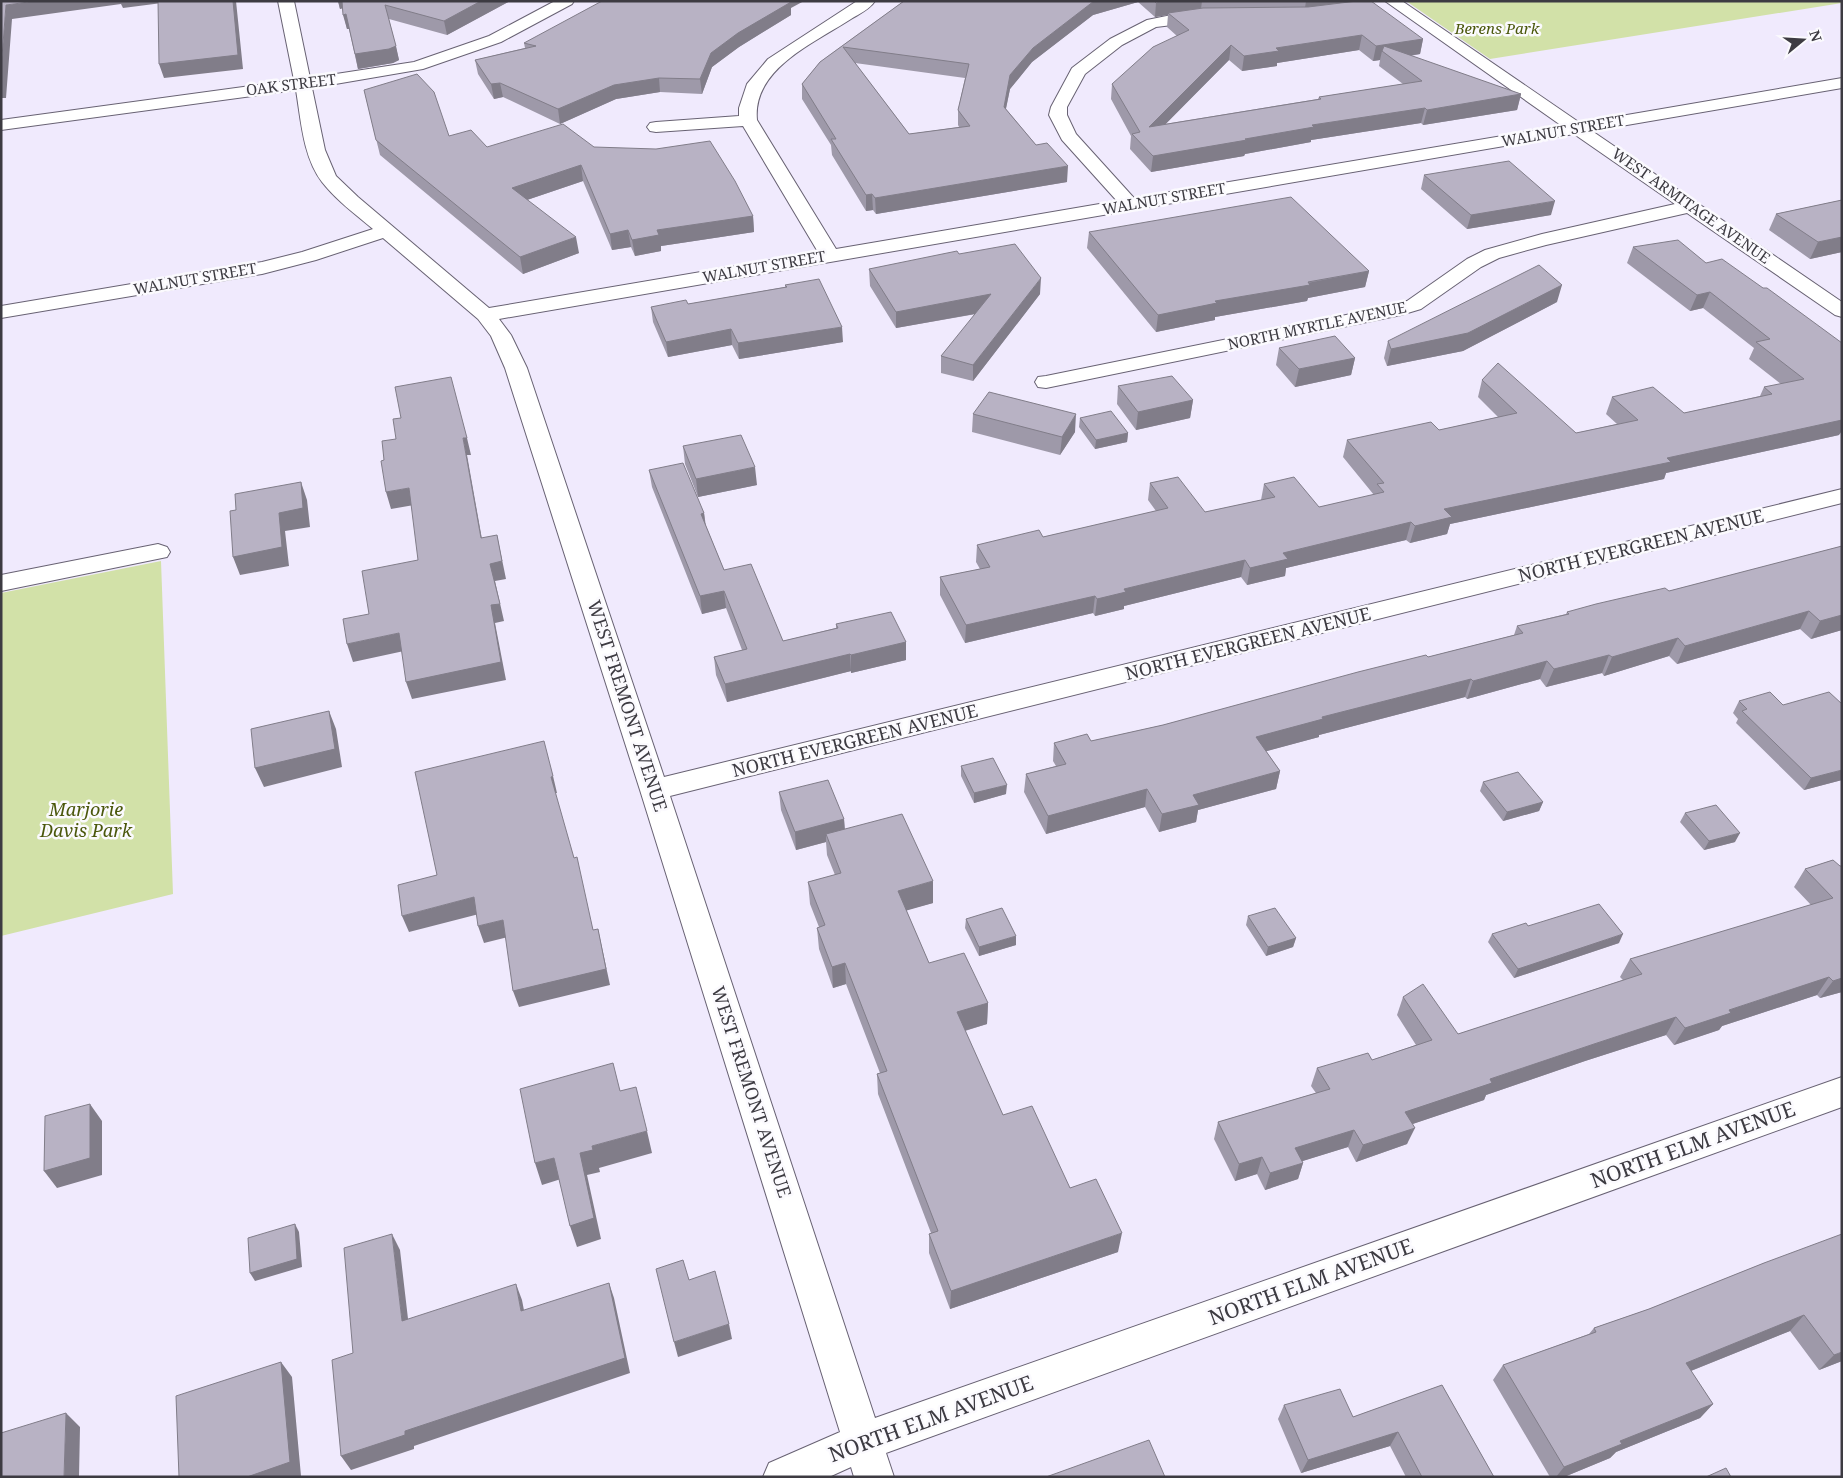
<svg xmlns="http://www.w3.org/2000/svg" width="1843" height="1478" viewBox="0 0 1843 1478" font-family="'Noto Serif',serif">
	<rect width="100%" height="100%" fill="#f0eafd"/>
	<path fill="#d2e1a8" d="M1406,1H1842V3L1490,59Z
		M161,561L173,894L1,936V593Z"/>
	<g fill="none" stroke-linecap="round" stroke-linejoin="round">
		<defs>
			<path id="minor" d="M278,1H294L310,78L414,62L489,36L555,1H574L572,4L501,42L423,69L312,88L325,150L336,176L358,197L489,308L818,252L743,126L656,132L650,131L647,127L650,123L656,122L739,116V108L747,84L768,59L857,1H875C870,9 859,14 851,19C814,43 752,69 757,120L836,249L1117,201L1062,140L1049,115L1051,107L1072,68L1110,39L1147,20L1186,12L1210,13L1213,16L1210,19L1205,21L1156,27L1122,45L1085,74L1067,107V115L1076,134L1134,198L1562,126L1385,1H1402L1580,123L1842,78V88L1592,131L1842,302V317L1835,315L1687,213L1546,245L1499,258L1481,267L1421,309L1401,315L1046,388L1038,387L1035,382L1038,377L1046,376L1390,306L1407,301L1467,259L1485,250L1542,234L1675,204L1574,134L499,319L511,335L527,368L664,777L1842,489V503L670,796L875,1418L1842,1077V1107L886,1453L894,1477H854L851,1467L829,1477H763L769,1463L840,1432L640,790L505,368L491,336L478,319L383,238L316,260L262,274L1,318V306L262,262L302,252L373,229C355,214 336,200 322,182C303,157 301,120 296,90L1,130V120L294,80Z
				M158,544L167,547L170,552L167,557L1,591V575Z"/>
		</defs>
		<use href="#minor" stroke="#686273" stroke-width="2"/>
		<use href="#minor" fill="#fff" fill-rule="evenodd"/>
	</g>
	<path fill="#9e99a9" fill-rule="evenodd" d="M338,1H510L447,35L389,19L399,60L393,63L358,69L349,29H347L342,8L340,9Z
		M904,1H1351V2L1423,39L1420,54L1410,56L1521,94L1517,110L1423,125L1421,123L1311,140V142L1245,154L1244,156L1151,172L1130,149L1131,136L1111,99L1112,84L1177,36L1167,27L1168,15L1155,17L1138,2L1093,15L1032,62L1010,89L1006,109L1067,182L876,214L873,210L866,211L832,155L831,145L802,99V84L820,62ZM1359,50L1373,61L1380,60L1379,66L1403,84L1319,97L1318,99L1165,124L1229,60L1242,71L1277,66V63ZM855,63L965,78L958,110V125L959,127L909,134Z
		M791,8V15L739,47L712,67L702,94L660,92L616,99L560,124L503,97L494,99L478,74L475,60L525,48L524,43Z
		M364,90L449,136L487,147H594L753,216L754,232L661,246V251L635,256L631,247L612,250L583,181L527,200L579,253L523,274L380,155Z
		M1424,175L1551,215L1467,229L1421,189Z
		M1842,200V252L1810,259L1769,230L1776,214Z
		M1089,232L1369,271L1365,287L1308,298L1307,301L1215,317V320L1156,332L1087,248Z
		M1633,247L1706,263L1763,288L1839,435L1666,473L1664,479L1450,524L1447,534L1410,543L1406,540L1286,568L1285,576L1247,585L1241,577L1124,606V609L1095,616L1093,613L965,643L940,595V577L980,569L976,562L977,545L1043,537L1156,511L1148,500L1150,483L1205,512L1261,500L1264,484L1319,507L1374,495L1343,457L1347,440L1439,430L1498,417L1478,397L1482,380L1576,433L1617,424L1606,414L1612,397L1684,413L1760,396L1764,387L1781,384L1749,359L1754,348L1703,308L1690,311L1627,263Z
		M959,254L1040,294L973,381L941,373V356L976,314L896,328L870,286L869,269Z
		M785,285L843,342L739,359L732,345L668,357L653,322L651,307L688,304L785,287Z
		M1557,302L1463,351L1387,366L1384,358L1388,341Z
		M1279,348L1355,358L1351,375L1295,387L1276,365Z
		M1118,386L1193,400L1190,418L1136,430L1117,404Z
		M973,414L1075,432L1060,455L972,432Z
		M1080,418L1128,433L1127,442L1095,449L1079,427Z
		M683,446L757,485L698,497L685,464Z
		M649,470L704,513L706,526L724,570L783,641L836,628V624L906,642V660L851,673V671L727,702L716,675L714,657L742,650L726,608L702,614L652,487Z
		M1842,546V630L1811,639L1800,629L1677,664L1669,656L1604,676L1602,673L1546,687L1540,679L1467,699L1465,697L1319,735V737L1266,751L1280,771L1276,789L1198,810L1196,822L1159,832L1145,807L1046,834L1024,792L1026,774L1056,766L1053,761L1054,743L1091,741L1163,725L1514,635L1517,626L1566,614L1567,612L1669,591Z
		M1739,701L1842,780L1804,790L1736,723L1738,719L1733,713Z
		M961,766L1006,794L974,803L961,776Z
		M1483,782L1543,802L1539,811L1503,821L1480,791Z
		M779,792L844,819L845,829L933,903L906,910L929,963L988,1003L987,1024L965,1031L1003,1115L1070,1188L1118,1252L950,1309L929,1253V1234L931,1233L878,1094L877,1074L880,1073L846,984L833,988L819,949L817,928L819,927L810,904L808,882L835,875L827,855L826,842L796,850L781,810Z
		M1685,813L1735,842L1704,850L1680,822Z
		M1833,860L1842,992L1820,998L1817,995L1722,1026L1719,1030L1674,1045L1666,1035L1585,1061L1486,1095L1484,1100L1412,1124L1407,1144L1356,1162L1348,1147L1302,1161L1303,1163L1298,1179L1265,1190L1257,1174L1235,1181L1214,1139L1218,1122L1316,1093L1311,1086L1317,1068L1372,1060L1416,1045L1397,1015L1403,997L1458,1034L1623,980L1620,977L1630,959L1811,905L1794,887L1805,869Z
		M1248,916L1296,938L1293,947L1266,956L1246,925Z
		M966,919L1016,945L979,956L965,928Z
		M1528,926L1619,943L1514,978L1488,942L1492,934Z
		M1764,1263L1842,1361L1819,1370L1790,1331L1691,1371L1713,1404L1700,1418L1616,1452L1610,1458L1564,1477H1550L1493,1380L1503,1365L1589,1334L1594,1328L1649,1309Z
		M1442,1385L1494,1477H1406L1390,1446L1301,1473L1278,1419L1284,1405L1353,1417Z"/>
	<path fill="#817d89" d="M36,1H161L162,3L123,8L121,4L12,19L6,98H1V70L6,5Z
		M233,1H236L243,69L164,78L159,64Z
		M338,1H342L344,8L340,9Z
		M481,1H510L447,35L444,21Z
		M780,1H804L791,8V15L739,47L712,67L702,94L700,79L711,53Z
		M1094,1H1138V2L1093,15L1032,62L1010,89L1003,122L1004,107L1010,75L1033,48Z
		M1165,1H1202L1201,9L1168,13V15L1155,17L1156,3Z
		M1306,1H1351V3L1305,8Z
		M346,14L350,29H347L343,15Z
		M1362,35L1359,50L1277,63V66L1242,71L1244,56L1276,48Z
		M1423,39L1420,54L1392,58L1382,51L1380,60L1373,61L1376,46Z
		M1231,45L1229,60L1147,143L1149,127Z
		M396,46L399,60L393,63L358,69L355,54Z
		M659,78L660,92L616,99L560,124L558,109L614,85Z
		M500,83L503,97L494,99L491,84Z
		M1521,94L1517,110L1423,125L1427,110Z
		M1425,108L1421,123L1311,140V142L1245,154L1244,156L1151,172L1153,156L1245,139L1312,125Z
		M581,165L583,181L515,204L512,188Z
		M1068,166L1067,182L876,214L875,198Z
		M872,194L873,210L866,211V195Z
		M1555,201L1551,215L1467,229L1471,215Z
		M753,216L754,232L661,246V251L635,256L632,240L657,230Z
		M628,230L631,247L612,250L610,234Z
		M576,237L579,253L523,274L520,257Z
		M1842,237V252L1810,259L1818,242Z
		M1369,271L1365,287L1308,298L1307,301L1215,317V320L1156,332L1158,315L1215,301Z
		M1041,278L1040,294L973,381V365Z
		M1562,285L1557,302L1463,351L1387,366L1391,349Z
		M1710,292L1703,308L1690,311L1697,295Z
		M991,294V311L896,328V312Z
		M842,327L843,342L739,359L738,343Z
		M731,329L732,345L668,357L666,342Z
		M1355,358L1351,375L1295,387L1299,369Z
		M1193,400L1190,418L1136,430L1138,412Z
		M1076,414L1075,432L1060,455L1062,437Z
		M1842,419V431L1839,435L1666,473L1664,479L1450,524L1447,534L1410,543L1415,526L1444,509L1667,458Z
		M1128,433L1127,442L1095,449L1096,440Z
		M463,438H467L471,455H467L485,556L481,538Z
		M755,467L757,485L698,497L696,479Z
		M301,482L307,500L310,527L285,531L289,566L240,575L233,557L279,513Z
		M409,488L414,505L391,509L386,492Z
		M704,513L706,531L701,514Z
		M1411,522L1406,540L1286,568L1285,576L1247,585L1250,568L1283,553Z
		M497,535L506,579L495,581L504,621L495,623L506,680L412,699L406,682L491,605L490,564Z
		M1245,560L1241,577L1124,606V609L1095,616L1097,599L1124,589Z
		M724,591L726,608L702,614L700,596Z
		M1095,596L1093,613L965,643L966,625Z
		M1809,611L1800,629L1677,664L1685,646Z
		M1842,615V630L1811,639L1820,621Z
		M399,633L404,651L353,662L347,644Z
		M1678,638L1669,656L1604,676L1612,657Z
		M906,642V660L851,673V655Z
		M850,654L851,671L727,702L725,684Z
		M1609,655L1602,673L1546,687L1554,669Z
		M1547,661L1540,679L1467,699L1473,681Z
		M1471,679L1465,697L1319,735V737L1252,755L1256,737L1322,717Z
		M329,711L336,729L342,767L264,787L255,768Z
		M1842,770V780L1804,790L1811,778Z
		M1280,771L1276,789L1198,810L1196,822L1159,832L1162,814L1193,795Z
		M553,776L557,793H555L551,777Z
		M1007,785L1006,794L974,803V793Z
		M1147,789L1145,807L1046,834L1048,816Z
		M1543,802L1539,811L1503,821L1507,812Z
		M844,819L845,837L826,834V842L796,850L795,832Z
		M1740,833L1735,842L1704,850L1709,841Z
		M933,881V903L898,913V891Z
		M474,897L479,914L409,932L402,916Z
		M503,920L508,937L484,943L478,926Z
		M598,929L610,985L519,1007L513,991Z
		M1623,934L1619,943L1514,978L1518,969Z
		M1016,936V945L979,956V947Z
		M1296,938L1293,947L1266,956L1268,947Z
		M845,963L846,984L833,988L832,967Z
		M1829,977L1817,995L1722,1026L1719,1030L1674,1045L1685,1028L1729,1010Z
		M1842,978V992L1820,998L1833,981Z
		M988,1003L987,1024L957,1033V1012Z
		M1676,1017L1666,1035L1585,1061L1486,1095L1484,1100L1398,1129L1405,1112L1490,1079L1594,1044Z
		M90,1104L102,1121V1175L57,1188L44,1171Z
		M1415,1128L1407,1144L1356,1162L1363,1145Z
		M1354,1130L1348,1147L1290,1165L1295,1148Z
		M647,1131L652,1153L599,1168L600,1172L587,1175L601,1239L577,1247L570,1226L580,1153L592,1146Z
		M1262,1157L1257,1174L1235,1181L1239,1164Z
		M554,1158L561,1179L542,1185L535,1163Z
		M1303,1163L1298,1179L1265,1190L1270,1173Z
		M295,1224L299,1232L302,1267L255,1281L250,1273Z
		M1122,1233L1118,1252L950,1309L951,1291Z
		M392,1234L400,1250L410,1336L402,1321Z
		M609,1283L614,1298L630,1373L414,1446V1449L351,1470L341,1456L405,1431Z
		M516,1284L522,1300L527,1326L521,1311Z
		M1804,1315L1790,1331L1673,1378L1686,1363Z
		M729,1324L732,1339L678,1357L674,1342Z
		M1842,1352V1361L1819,1370L1834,1355Z
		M281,1362L292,1377L301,1476L298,1477H247Z
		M1713,1404L1700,1418L1616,1452L1610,1458L1564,1477H1556L1564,1467L1620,1441Z
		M66,1413L80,1427L79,1477H64Z
		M1398,1432L1390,1446L1301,1473L1308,1460Z"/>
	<path fill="#b8b2c4" stroke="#817d89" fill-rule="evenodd" d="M1,1H36L6,5L1,70Z
		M158,1H233L238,55L159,64Z
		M342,1H481L444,21L385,5L396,46L389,49L355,54L346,14L343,15Z
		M602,1H789L791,2L738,33L711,53L700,79L659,78L614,85L558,109L500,83L491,84L475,60L536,46L524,43Z
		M904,1H1094L1033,48L1010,75L1004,107L1036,145L1047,143L1068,166L875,198L872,194L866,195L831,139H836L802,84L820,62ZM843,47L969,64L958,110L970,126L909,134Z
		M1154,1H1165L1156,3Z
		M1357,1H1371L1423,39L1376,46L1362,35L1276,48L1279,51L1244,56L1231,45L1149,127L1321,99L1319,97L1422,81L1382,51L1384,46L1521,94L1427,110L1425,108L1312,125L1314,127L1245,139L1247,140L1153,156L1132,134L1140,132L1112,84L1153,47L1189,30L1168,13L1203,8L1308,7Z
		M417,74L434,92L449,136L471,130L487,147L563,124L594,147L656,149L710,141L735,181L753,216L657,230L659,235L632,240L628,230L610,234L581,165L512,188L576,237L520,257L376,140L364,90Z
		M1509,161L1555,201L1471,215L1424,175Z
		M1291,197L1369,271L1308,282L1310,285L1215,301L1217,303L1158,315L1089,232Z
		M1842,200V237L1818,242L1776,214Z
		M1678,240L1706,263L1722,259L1763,288H1767L1842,343V420L1667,458L1671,462L1444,509L1452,517L1415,526L1411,522L1283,553L1288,559L1250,568L1245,560L1124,589L1126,592L1097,599L1095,596L966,625L940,577L990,567L977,545L1039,530L1043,537L1168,508L1150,483L1178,477L1205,512L1275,497L1264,484L1294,477L1319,507L1384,492L1377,484L1384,483L1347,440L1431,422L1439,430L1517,413L1482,380L1498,363L1576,433L1638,420L1612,397L1653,387L1684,413L1772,394L1764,387L1804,379L1756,342L1770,339L1710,292L1697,295L1633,247Z
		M1015,244L1041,278L973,365L941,356L991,294L896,312L869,269L957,251L959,254Z
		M1539,265L1562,285L1468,333L1391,349L1388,341Z
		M819,279L842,327L738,343L731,329L666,342L651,307L686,300L688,304L787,287L785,285Z
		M1335,336L1355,358L1299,369L1279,348Z
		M1172,376L1193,400L1138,412L1118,386Z
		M451,377L467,438H463L481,538L497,535L502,561L490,564L500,604L491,605L501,662L406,682L399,633L347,644L343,619L369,614L362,571L418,560L409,488L386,492L381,461L384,460L382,441L396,439L393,419L401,418L395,387Z
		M989,392L1076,414L1062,437L973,414Z
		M1111,411L1128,433L1096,440L1080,418Z
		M741,435L755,467L696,479L683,446Z
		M683,463L704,513L701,514L724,570L751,564L783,641L838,628L836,624L891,612L906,642L851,655L850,654L725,684L714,657L747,649L724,591L700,596L649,470Z
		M301,482L303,508L279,513L282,547L233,557L230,511L236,510L235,494Z
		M1842,546V615L1820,621L1809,611L1685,646L1678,638L1612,657L1609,655L1554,669L1547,661L1473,681L1471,679L1322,717L1323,719L1256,737L1280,771L1193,795L1199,805L1162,814L1147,789L1048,816L1026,774L1066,764L1054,743L1087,734L1091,741L1163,725L1358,672L1426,655L1428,657L1523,633L1517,626L1569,614L1567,612L1596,604L1665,588L1669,591Z
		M1770,692L1783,705L1829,692L1842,704V770L1811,778L1742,711L1747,709L1739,701Z
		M329,711L335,749L255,768L251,729Z
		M544,741L553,776L551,777L574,858L577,857L593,930L598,929L606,969L513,991L503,920L478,926L474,897L402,916L398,885L437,875L415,772Z
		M993,758L1007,785L974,793L961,766Z
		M1518,772L1543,802L1507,812L1483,782Z
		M828,780L844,819L795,832L779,792Z
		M1716,805L1740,833L1709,841L1685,813Z
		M902,814L933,881L898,891L929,963L964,953L988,1003L957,1012L1003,1115L1032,1106L1070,1188L1096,1179L1122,1233L951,1291L929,1234L938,1231L877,1074L887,1071L845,963L832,967L817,928L825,925L808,882L841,873L826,834Z
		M1833,860L1840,866H1842V978L1833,981L1829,977L1729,1010L1731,1013L1685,1028L1676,1017L1594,1044L1490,1079L1492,1083L1405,1112L1415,1128L1363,1145L1354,1130L1295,1148L1303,1163L1270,1173L1262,1157L1239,1164L1218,1122L1330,1089L1317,1068L1368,1053L1372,1060L1432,1040L1403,997L1423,984L1458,1034L1642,974L1630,959L1833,898L1805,869Z
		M1599,904L1623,934L1518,969L1492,934L1526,923L1528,926Z
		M1002,908L1016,936L979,947L966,919Z
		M1275,908L1296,938L1268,947L1248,916Z
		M613,1063L620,1091L636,1087L647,1131L592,1146L593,1150L580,1153L594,1218L570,1226L554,1158L535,1163L520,1089Z
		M90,1104V1158L44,1171L45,1116Z
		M295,1224L297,1259L250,1273L248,1238Z
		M392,1234L402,1321L516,1284L521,1311L609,1283L625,1358L405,1431V1435L341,1456L332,1360L353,1353L344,1248Z
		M1842,1234V1352L1834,1355L1804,1315L1686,1363L1713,1404L1620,1441L1622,1444L1564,1467L1503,1365L1596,1332L1594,1328L1649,1309L1764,1263Z
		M683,1260L689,1280L715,1271L729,1324L674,1342L656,1269Z
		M281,1362L290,1462L247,1477H179L176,1396Z
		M1442,1385L1494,1477H1422L1398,1432L1308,1460L1284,1405L1340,1389L1353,1417Z
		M66,1413L64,1477H1V1433Z
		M1149,1440L1165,1477H1046Z
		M1726,1468L1731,1477H1706Z"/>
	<g text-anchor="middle" stroke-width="5" stroke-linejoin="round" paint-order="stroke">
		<g font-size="15" font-style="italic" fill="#4a570b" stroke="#fbfafe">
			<text x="1497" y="34">Berens Park</text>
		</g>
		<g font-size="15" fill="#3d3b42" stroke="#fbfafe">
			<text transform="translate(291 85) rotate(-7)" y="5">OAK STREET</text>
			<text transform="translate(1563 131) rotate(-10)" y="5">WALNUT STREET</text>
			<text transform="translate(1164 199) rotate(-10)" y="5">WALNUT STREET</text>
			<text transform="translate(1691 206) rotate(35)" y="5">WEST ARMITAGE AVENUE</text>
			<text transform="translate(764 267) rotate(-10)" y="5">WALNUT STREET</text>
			<text transform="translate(195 279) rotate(-10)" y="5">WALNUT STREET</text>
			<text transform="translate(1317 326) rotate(-12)" y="5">NORTH MYRTLE AVENUE</text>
		</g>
		<g font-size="18" fill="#3d3b42" stroke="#fbfafe">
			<text transform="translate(1641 546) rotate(-14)" y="6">NORTH EVERGREEN AVENUE</text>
			<text transform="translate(1248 644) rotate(-14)" y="6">NORTH EVERGREEN AVENUE</text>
			<text transform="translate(627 706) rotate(72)" y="6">WEST FREMONT AVENUE</text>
			<text transform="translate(855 741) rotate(-14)" y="6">NORTH EVERGREEN AVENUE</text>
			<text transform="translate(751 1092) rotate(72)" y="6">WEST FREMONT AVENUE</text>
		</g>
		<g font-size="18" font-style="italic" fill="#4a570b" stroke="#fbfafe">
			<text x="86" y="816">Marjorie<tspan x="86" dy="21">Davis Park</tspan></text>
		</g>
		<g font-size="21" fill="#3d3b42" stroke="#fbfafe">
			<text transform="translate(1693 1145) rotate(-20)" y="7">NORTH ELM AVENUE</text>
			<text transform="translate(1311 1282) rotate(-20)" y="7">NORTH ELM AVENUE</text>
			<text transform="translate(931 1419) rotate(-20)" y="7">NORTH ELM AVENUE</text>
		</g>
	</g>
	<rect width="1843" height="1478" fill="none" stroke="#3d3b42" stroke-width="5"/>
	<g transform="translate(1803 40) rotate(72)" stroke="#fbfafe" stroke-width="4" paint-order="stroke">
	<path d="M0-4L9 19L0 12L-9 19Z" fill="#3d3b42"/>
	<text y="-8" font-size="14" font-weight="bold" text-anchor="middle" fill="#3d3b42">N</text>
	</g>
</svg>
